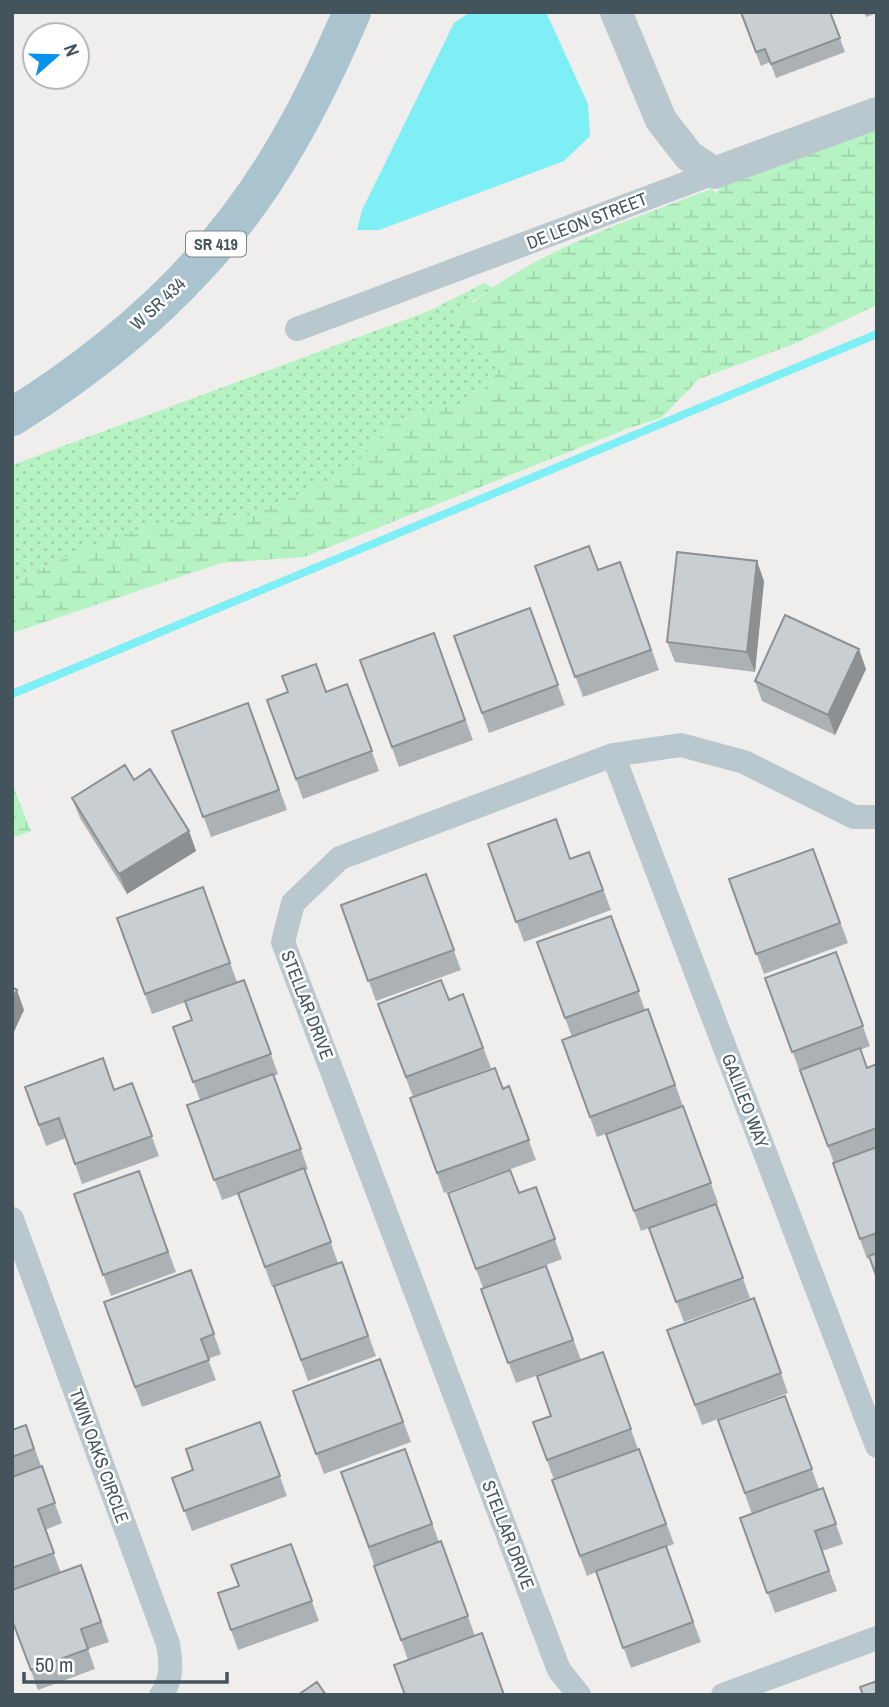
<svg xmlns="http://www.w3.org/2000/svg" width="889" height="1707" viewBox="0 0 889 1707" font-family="'Archivo Narrow',sans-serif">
	<defs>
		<pattern id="grass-dots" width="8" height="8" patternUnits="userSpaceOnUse" patternTransform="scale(1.75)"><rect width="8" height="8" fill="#b6f3c3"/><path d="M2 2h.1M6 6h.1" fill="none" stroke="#9ed2aa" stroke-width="1.8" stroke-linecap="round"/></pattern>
		<pattern id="wetland-marsh" width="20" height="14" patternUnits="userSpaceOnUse" patternTransform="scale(1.75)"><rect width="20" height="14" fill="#b6f3c3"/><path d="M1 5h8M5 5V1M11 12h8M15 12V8" fill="none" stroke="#9ed2aa"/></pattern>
	</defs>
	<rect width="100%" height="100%" fill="#f0eded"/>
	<path fill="url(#grass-dots)" d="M484,283L493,288L472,301L476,348L499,369L487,388L465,408H432L392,424L358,462L339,477L248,516L202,517L79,551L29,575L12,586V465L429,311Z"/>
	<path fill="url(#wetland-marsh)" d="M877,128V305L794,344L699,379L661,418L629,428L304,557L221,563L12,633V586L29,575L79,551L144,527L202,517L248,516L339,477L358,462L392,424L432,408L465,407L487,388L499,369L476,348L454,320C517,256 628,221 711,189L716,193L723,185Z
		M12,783L31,831L12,838Z"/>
	<path fill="#7eeff5" d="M470,12H546L588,104L590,136L564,161L379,230H357L362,210L454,23Z"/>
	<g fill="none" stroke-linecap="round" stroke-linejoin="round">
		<path stroke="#7eeff5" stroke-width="8" d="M12,694L877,334"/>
		<path stroke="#b9c8ce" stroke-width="24" d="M297,329L714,173
			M613,755L877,1446
			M12,1219L168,1644C171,1662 173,1680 161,1695
			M579,1695L559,1670L283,942L293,903L340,858L613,755L681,745L744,762L854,817H877
			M723,1695L877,1638"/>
		<path stroke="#b9c8ce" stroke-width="32" d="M616,12L661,120L689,156L714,173L877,113"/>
		<path stroke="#a9c3cf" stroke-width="38" d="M12,417C81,374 146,323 201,262C268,190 314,101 352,12"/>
	</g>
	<path fill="#acb1b5" d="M740,12H830L845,52L776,78L770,62L761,66Z
		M864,12H877V13L866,17Z
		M620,562L659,670L583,697L535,566L598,570Z
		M764,581L755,672L675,662L667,642Z
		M530,608L565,705L489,733L454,636Z
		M434,633L473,740L399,767L360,660Z
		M866,669L835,735L762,701L755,681Z
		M347,684L379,771L303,799L267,700L326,692Z
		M248,703L287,810L211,837L172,731Z
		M134,780L189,831L196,851L127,894L80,818L72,798Z
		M488,844L570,859L589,852L611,910L524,942Z
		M813,849L848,943L764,974L729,879Z
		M426,874L461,970L376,1001L341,905Z
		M203,887L237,982L244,980L278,1074L274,1076L308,1169L305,1170L338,1263L272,1287L239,1194L222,1200L187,1105L200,1100L173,1027L192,1020L186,1002L152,1014L117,918Z
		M611,916L645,1010L648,1009L683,1106L597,1137L562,1040L572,1037L537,942Z
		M836,952L870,1046L860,1050L867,1068L877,1064V1278L869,1258L867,1259L833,1163H834L765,978Z
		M463,994L491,1068L413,1097L378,1004L449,1000Z
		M132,1083L159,1156L82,1184L66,1138L46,1146L25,1087L114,1090Z
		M509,1086L536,1160L444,1193L410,1098L503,1089Z
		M683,1106L718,1203L641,1231L606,1134Z
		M139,1171L176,1272L111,1296L74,1194Z
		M536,1187L562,1259L523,1274L546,1266L581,1360L516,1383L481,1289L483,1288L448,1193H519Z
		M716,1204L750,1298L684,1322L649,1228Z
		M342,1262L376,1356L308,1381L274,1286Z
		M191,1270L221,1354L208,1359L216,1380L142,1407L104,1302Z
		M754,1298L788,1393L702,1425L667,1330Z
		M603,1352L638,1449L554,1480L533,1422L551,1416Z
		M380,1359L411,1442L324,1474L293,1391Z
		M785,1396L819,1489L752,1514L718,1420Z
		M260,1422L287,1496L192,1531L172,1478L193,1470Z
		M26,1425L62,1523L45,1530L61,1573L81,1565L109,1642L88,1649L95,1669L38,1690L12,1620V1430Z
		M405,1449L439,1542L441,1541L475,1636L408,1660L341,1472Z
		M639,1449L674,1544L666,1547L701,1642L631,1668L596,1572L587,1576L552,1480Z
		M823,1488L843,1544L822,1551L837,1591L775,1613L740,1518Z
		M291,1544L319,1621L238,1650L218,1593L239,1586Z"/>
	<path fill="#8c9093" d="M757,561L764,581L755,672L747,652Z
		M859,649L866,669L835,735L828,715Z
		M189,831L196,851L127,894L119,874Z
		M17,990L24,1010L12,1036V1000Z"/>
	<path fill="#c8ced2" stroke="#8c9093" stroke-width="2" d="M741,12H830L840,38L771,64L765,49L756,52Z
		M589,546L598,570L620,562L651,650L575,677L535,566Z
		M677,552L757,561L747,652L667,642Z
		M530,608L558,685L482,713L454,636Z
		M785,615L859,649L828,715L755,681Z
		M434,633L465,720L392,747L360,660Z
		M316,664L326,692L347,684L372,751L296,779L267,700L288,692L282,676Z
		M248,703L279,790L203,817L172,731Z
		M125,765L134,780L150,769L189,831L119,874L72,798Z
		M556,819L570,859L589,852L603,890L516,922L488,844Z
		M813,849L840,923L756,954L729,879Z
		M426,874L454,950L368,981L341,905Z
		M203,887L230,963L145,994L117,918Z
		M611,916L639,991L565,1018L537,942Z
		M836,952L863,1026L792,1052L765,978Z
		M244,980L271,1054L193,1082L173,1027L192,1020L185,1001Z
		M441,980L449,1000L463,994L483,1048L406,1077L378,1004Z
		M12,987L17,990L12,1000Z
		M648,1009L675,1085L590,1117L562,1040Z
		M860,1048L867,1068L877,1064V1128L828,1146L800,1070Z
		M103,1058L114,1090L132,1083L152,1136L75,1164L59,1118L39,1125L25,1087Z
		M495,1068L503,1089L509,1086L529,1140L437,1173L410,1098Z
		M273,1074L301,1149L214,1180L187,1105Z
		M683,1106L711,1183L634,1211L606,1134Z
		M877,1147V1233L860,1239L833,1163Z
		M304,1168L331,1242L265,1267L238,1193Z
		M510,1170L519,1193L536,1187L555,1239L476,1269L448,1193Z
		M139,1171L168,1252L103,1275L74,1194Z
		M716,1204L743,1278L676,1302L649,1228Z
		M877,1253V1278L869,1256Z
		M342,1262L368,1336L301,1360L274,1286Z
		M546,1266L573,1340L508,1363L481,1289Z
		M191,1270L214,1334L201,1339L209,1360L135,1387L104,1302Z
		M754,1298L781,1373L695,1405L667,1330Z
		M603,1352L631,1429L547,1460L533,1422L551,1416L537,1376Z
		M380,1359L403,1422L316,1454L293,1391Z
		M785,1396L812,1469L745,1493L718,1420Z
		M260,1422L280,1476L184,1511L172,1478L193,1470L186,1449Z
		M26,1425L34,1449L12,1457V1430Z
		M405,1449L432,1524L369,1547L341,1472Z
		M639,1449L666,1524L580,1556L552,1480Z
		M42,1466L55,1503L38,1509L54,1553L12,1568V1477Z
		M823,1488L836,1524L815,1531L829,1571L767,1593L740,1518Z
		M441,1541L468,1616L401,1640L374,1566Z
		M291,1544L312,1601L231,1630L218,1593L239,1586L231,1565Z
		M666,1546L693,1622L623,1648L596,1571Z
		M81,1565L101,1622L81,1629L88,1649L31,1670L12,1620V1590Z
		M482,1633L504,1695H405L394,1665Z
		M877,1681V1695H863L860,1687Z
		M317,1682L326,1695H298Z"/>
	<g text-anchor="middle" stroke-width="5" stroke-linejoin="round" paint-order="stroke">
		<rect fill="#fff" stroke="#7b878d" stroke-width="2" x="186" y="231.5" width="60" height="25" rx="5"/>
		<g font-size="16" font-weight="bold" fill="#43545c">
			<text x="216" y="250">SR 419</text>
		</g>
		<g font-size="18" fill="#43545c" stroke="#fff">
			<text transform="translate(587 221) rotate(-21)" y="6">DE LEON STREET</text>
			<text transform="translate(158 304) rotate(-43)" y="6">W SR 434</text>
			<text transform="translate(307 1005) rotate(69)" y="6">STELLAR DRIVE</text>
			<text transform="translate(745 1101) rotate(69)" y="6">GALILEO WAY</text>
			<text transform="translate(99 1456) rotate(70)" y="6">TWIN OAKS CIRCLE</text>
			<text transform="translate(508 1535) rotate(69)" y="6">STELLAR DRIVE</text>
		</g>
	</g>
	<rect width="889" height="1707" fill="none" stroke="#43545c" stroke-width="28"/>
	<g transform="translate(56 56) rotate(70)"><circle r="33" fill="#ffffff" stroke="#b4bbbe" stroke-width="2"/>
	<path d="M0-5L12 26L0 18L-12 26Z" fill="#0792f0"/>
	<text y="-10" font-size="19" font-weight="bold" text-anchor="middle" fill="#43545c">N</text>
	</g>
	<path d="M24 1672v10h203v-10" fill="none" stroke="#43545c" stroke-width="3.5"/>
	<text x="35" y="1672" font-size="21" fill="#43545c" stroke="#ffffff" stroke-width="5" paint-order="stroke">50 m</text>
</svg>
